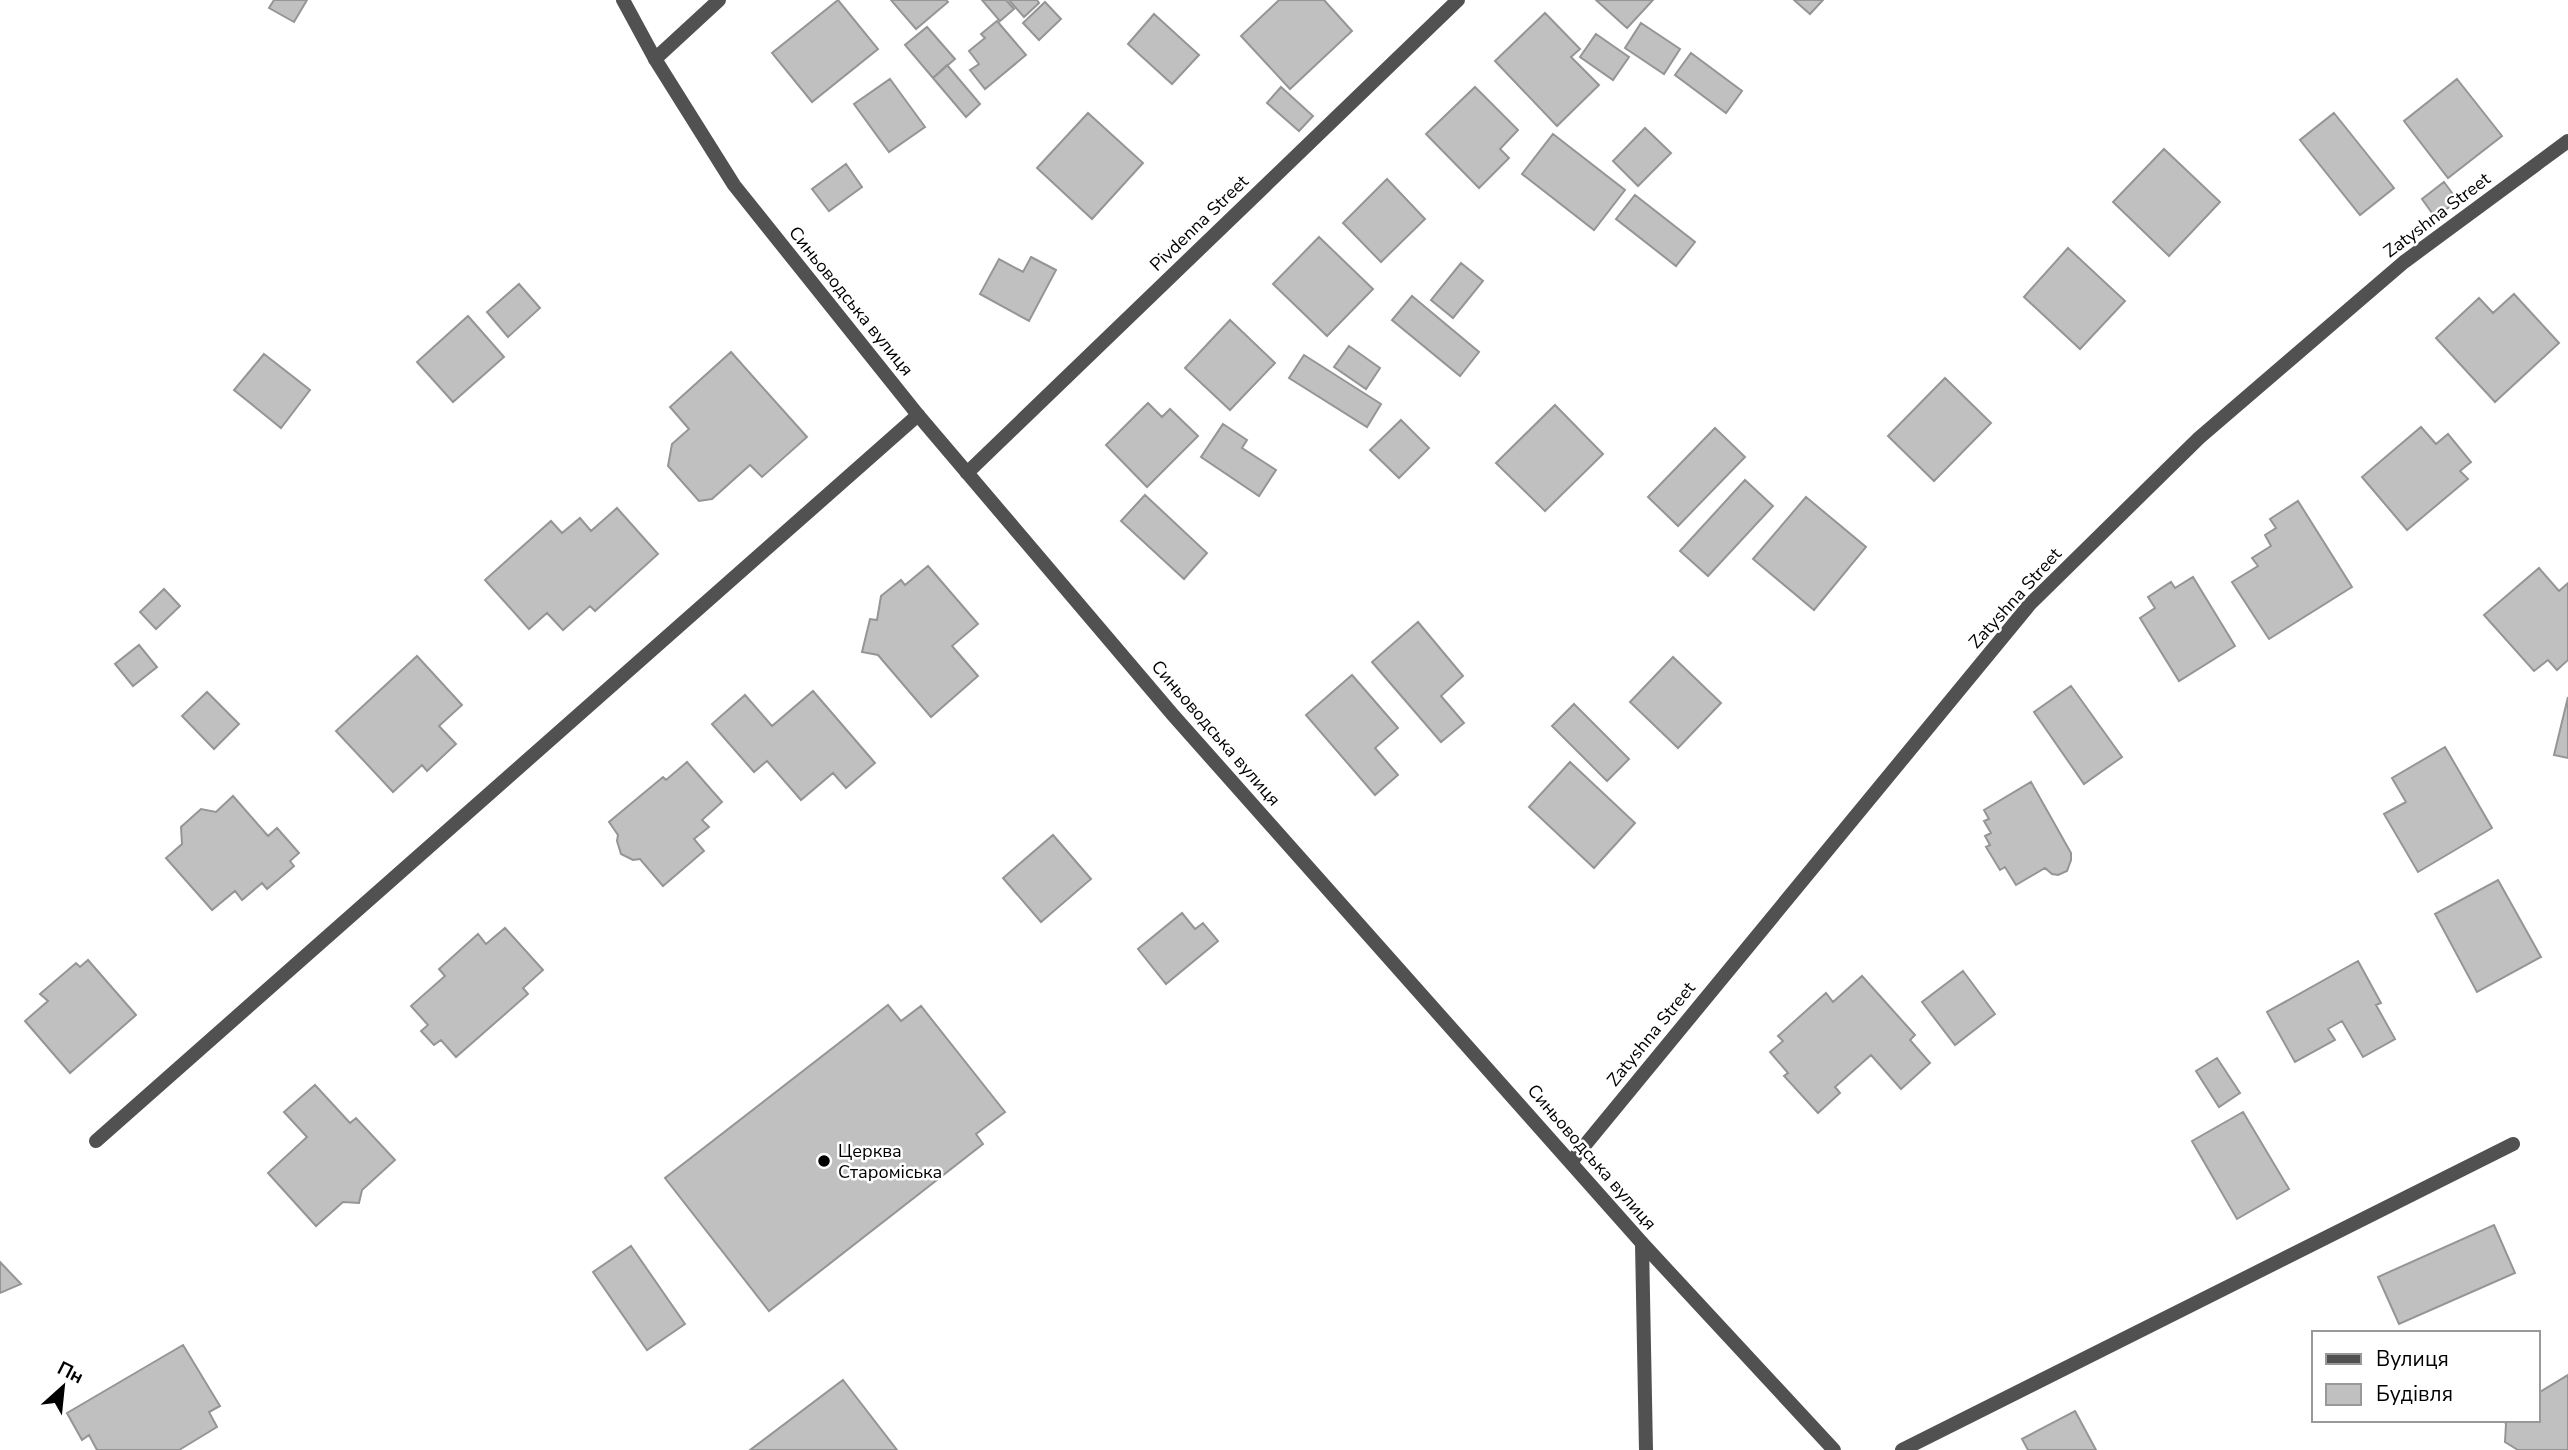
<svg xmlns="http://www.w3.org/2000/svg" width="2568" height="1450" viewBox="0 0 2568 1450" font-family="'Nunito Sans',sans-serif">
	<rect width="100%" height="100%" fill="#fff"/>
	<path fill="#c0c0c0" stroke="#959595" stroke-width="2" d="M274,0H307L294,22L269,8Z
		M838,0L878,49L812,102L772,53Z
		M891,0H946L948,2L916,29Z
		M982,0H1006L1014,9L1000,21Z
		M1009,0H1037L1039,3L1024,17Z
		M1279,0H1324L1352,31L1290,89L1241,36Z
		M1596,0H1653L1627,28Z
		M1794,0H1823L1810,14Z
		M1045,2L1061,19L1039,40L1023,23Z
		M1545,13L1580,49L1571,57L1599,85L1557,126L1495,61Z
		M1154,14L1199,55L1172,84L1128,44Z
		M997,21L1026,55L985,89L970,70L979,64L969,51L985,38L981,34Z
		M1641,23L1680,49L1664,74L1625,48Z
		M927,27L955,59L933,78L905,45Z
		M1596,34L1629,57L1613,80L1580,57Z
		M1691,53L1742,91L1726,113L1675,75Z
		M947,65L980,104L966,117L933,78Z
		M890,79L925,127L889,152L854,104Z
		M2457,79L2502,136L2448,178L2404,121Z
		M1281,87L1313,116L1299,131L1267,103Z
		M1475,87L1518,130L1500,149L1509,158L1479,188L1426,134Z
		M1088,113L1143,163L1092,219L1037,168Z
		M2334,113L2394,188L2360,215L2300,140Z
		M1645,128L1671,153L1638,186L1613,161Z
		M1553,134L1625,190L1594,230L1522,174Z
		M2164,149L2220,202L2169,256L2113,202Z
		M846,164L862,187L829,211L812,189Z
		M1387,179L1425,219L1381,262L1343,223Z
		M2444,182L2458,201L2435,217L2422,199Z
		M1635,195L1695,242L1676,266L1616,219Z
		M1319,237L1373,289L1327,336L1273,284Z
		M2068,248L2125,301L2080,349L2024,297Z
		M1031,257L1056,270L1029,321L980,294L999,259L1023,272Z
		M1461,263L1483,281L1453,318L1431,300Z
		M519,284L540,308L508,337L487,312Z
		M2514,294L2559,343L2495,402L2436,338L2479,298L2493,313Z
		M1412,296L1479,352L1460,376L1392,320Z
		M468,316L504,357L453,402L417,362Z
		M1230,320L1275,363L1230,410L1185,368Z
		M1349,346L1380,368L1366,389L1334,367Z
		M731,352L807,437L762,477L750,465L712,499L699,501L668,466L672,444L689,429L670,407Z
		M264,354L310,390L281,428L234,390Z
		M1304,355L1381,404L1367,427L1289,378Z
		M1945,378L1991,423L1934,481L1888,436Z
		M1148,403L1162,417L1170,409L1198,436L1147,487L1106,445Z
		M1555,405L1603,454L1545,511L1496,463Z
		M1401,420L1429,448L1399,478L1370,450Z
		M1223,424L1247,440L1242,448L1276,470L1259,496L1201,457Z
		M2421,427L2436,444L2448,434L2471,462L2460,471L2468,479L2407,530L2362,477Z
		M1715,428L1745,457L1678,526L1648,497Z
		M1745,480L1773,506L1708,576L1680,551Z
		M1145,495L1207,553L1184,579L1121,521Z
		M1806,497L1866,547L1814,610L1753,559Z
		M2298,501L2352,587L2269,639L2232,582L2258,566L2252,558L2271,546L2265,535L2276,528L2270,519Z
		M617,508L658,554L595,611L590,606L563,630L547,613L529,629L485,580L551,521L562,533L580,518L591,531Z
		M928,566L978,624L952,646L978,676L931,717L878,655L862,652L870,619L877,620L881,596L901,580L905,585Z
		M2539,568L2559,591L2568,583V660L2557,670L2548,660L2534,671L2484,615Z
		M2193,577L2235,646L2179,681L2140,618L2155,608L2148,597L2171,582L2175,588Z
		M164,589L180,606L156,629L140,612Z
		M1418,622L1463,676L1441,696L1464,723L1441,742L1372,662Z
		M139,645L157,667L133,686L115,664Z
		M417,656L462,705L439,726L456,744L427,771L422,765L393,792L336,731Z
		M1673,657L1721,703L1678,748L1630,702Z
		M1352,675L1398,728L1375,748L1398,775L1375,795L1306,715Z
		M2071,686L2122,757L2084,784L2034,712Z
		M813,691L875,763L846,788L833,773L801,800L767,761L754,772L712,724L745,695L772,726Z
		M207,692L239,724L214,749L182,716Z
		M2568,697V758L2554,755Z
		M1574,704L1629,759L1607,781L1552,726Z
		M2445,747L2492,828L2418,872L2384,814L2406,802L2392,778Z
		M687,762L722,802L702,820L709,827L694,839L704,851L663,886L640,859L633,860L621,854L617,841L618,835L609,822L663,777L666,780Z
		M1570,762L1635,823L1594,868L1529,807Z
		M2031,782L2071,853V860L2067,871L2058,875L2052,874L2045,868L2016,885L2005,867L2000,870L1986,847L1990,845L1985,836L1991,833L1984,821L1989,819L1984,810Z
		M233,796L268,836L277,828L299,853L290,861L294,866L267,889L262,883L242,900L235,891L212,910L166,858L182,844L181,827L201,809L216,812Z
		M1053,835L1091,879L1041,922L1003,878Z
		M2498,880L2541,957L2477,992L2435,914Z
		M1182,913L1195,929L1203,923L1218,941L1166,984L1138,949Z
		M505,928L543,970L523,988L528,994L456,1057L441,1040L434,1045L421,1031L428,1025L411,1006L445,976L439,969L478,934L486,944Z
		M88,960L136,1015L70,1073L25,1021L48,1001L40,994L76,963L80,967Z
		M2358,961L2381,1003L2376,1005L2395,1039L2363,1057L2342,1021L2328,1029L2335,1040L2295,1062L2267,1012Z
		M1963,971L1995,1014L1955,1045L1922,1002Z
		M1862,976L1915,1035L1910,1040L1930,1063L1901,1089L1871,1055L1835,1087L1840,1093L1818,1113L1784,1076L1788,1073L1770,1052L1783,1041L1778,1036L1826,993L1833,1002Z
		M888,1005L901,1021L921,1006L1005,1112L976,1134L983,1144L769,1311L665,1178Z
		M2217,1058L2240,1093L2219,1107L2196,1071Z
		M315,1085L350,1123L356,1118L395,1160L362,1190L359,1203L343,1202L316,1226L268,1173L307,1137L284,1112Z
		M2243,1112L2289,1189L2237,1219L2192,1141Z
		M2494,1225L2515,1273L2399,1324L2378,1277Z
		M631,1246L685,1324L647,1350L593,1272Z
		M0,1262L21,1284L0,1293Z
		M183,1345L220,1406L209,1412L217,1427L179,1450H97L89,1435L82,1440L67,1413Z
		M2568,1375V1450H2518L2505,1442L2506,1424L2504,1420H2538V1393Z
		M843,1380L897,1450H750Z
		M2075,1411L2096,1450H2028L2022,1439Z"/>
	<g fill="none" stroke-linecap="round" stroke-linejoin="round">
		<path stroke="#515151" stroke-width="14" d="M96,1141L918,415
			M1902,1450L2513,1144"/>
		<path stroke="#515151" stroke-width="14" d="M655,59L719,0
			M967,473L1458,0
			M1571,1162L2030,604L2199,438L2404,262L2568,141
			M1642,1243L1646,1450"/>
		<path stroke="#515151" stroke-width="14" d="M623,0L655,59L734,185L918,415L1173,715L1642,1243L1834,1450"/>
	</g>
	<circle fill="#000" stroke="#fff" stroke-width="2.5" cx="824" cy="1161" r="7"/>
	<g text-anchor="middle" stroke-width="5" stroke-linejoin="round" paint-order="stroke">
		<g font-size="18" fill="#000" stroke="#fff">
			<text transform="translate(2437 215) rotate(-37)" y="6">Zatyshna Street</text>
			<text transform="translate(1199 223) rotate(-44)" y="6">Pivdenna Street</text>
			<text transform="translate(851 301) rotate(51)" y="6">Синьоводська вулиця</text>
			<text transform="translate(2015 598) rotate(-48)" y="6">Zatyshna Street</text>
			<text transform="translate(1216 733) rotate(49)" y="6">Синьоводська вулиця</text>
			<text transform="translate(1651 1034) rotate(-51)" y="6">Zatyshna Street</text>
			<text transform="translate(1592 1157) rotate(49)" y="6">Синьоводська вулиця</text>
		</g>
		<g font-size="18" fill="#000" stroke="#fff" text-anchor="start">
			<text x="838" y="1157">Церква<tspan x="838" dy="21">Староміська</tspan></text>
		</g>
	</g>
	<rect x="2312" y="1331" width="228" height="91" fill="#ffffff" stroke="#999999" stroke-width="2"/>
	<rect x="2326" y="1354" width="35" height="10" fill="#515151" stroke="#999999" stroke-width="2"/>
	<text x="2376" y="1366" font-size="21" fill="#000000">Вулиця</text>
	<rect x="2326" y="1384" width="35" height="21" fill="#c0c0c0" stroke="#999999" stroke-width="2"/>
	<text x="2376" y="1401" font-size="21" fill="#000000">Будівля</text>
	<g transform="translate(63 1387) rotate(27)" stroke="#ffffff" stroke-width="5" paint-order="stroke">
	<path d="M0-5L12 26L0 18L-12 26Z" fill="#000000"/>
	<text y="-10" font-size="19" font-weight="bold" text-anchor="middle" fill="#000000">Пн</text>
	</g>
</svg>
